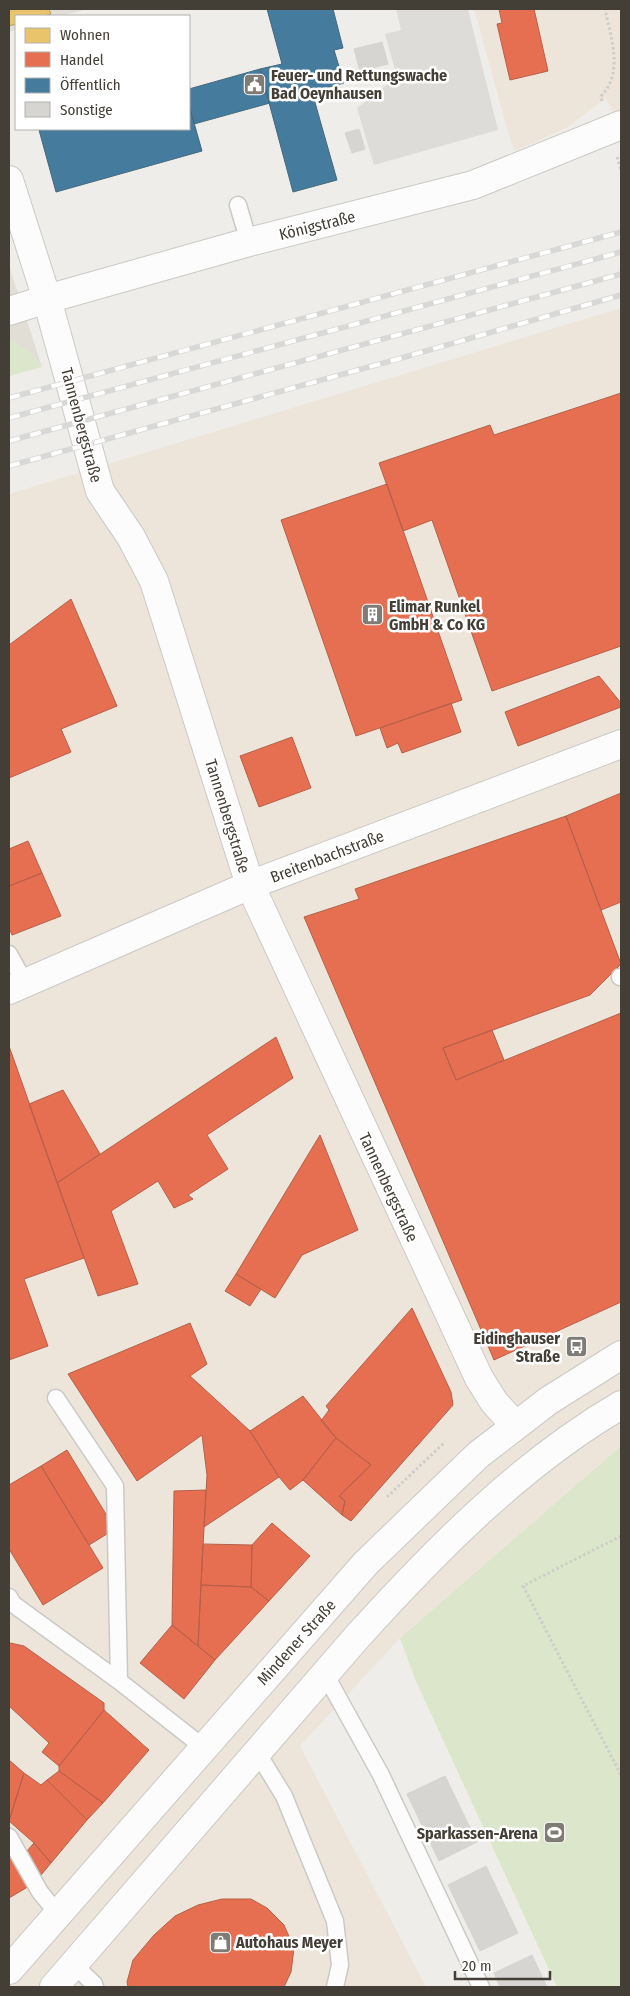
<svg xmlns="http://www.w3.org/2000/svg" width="630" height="1996" viewBox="0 0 630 1996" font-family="'Fira Sans Condensed',sans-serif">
	<rect width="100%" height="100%" fill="#eeede9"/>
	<path fill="#e1ded6" d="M9,9H87L62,16H16V30L9,32Z
		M9,266L42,367L28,351L9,339Z"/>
	<path fill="#ede5da" d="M474,9H621V130L606,98L566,128L515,151L508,132Z
		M621,308V1446L400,1638L300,1746L426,1987H9V494Z"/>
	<path fill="#dbe6cb" d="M9,339L28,351L42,367L9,376Z
		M621,1446V1987H557L415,1679L400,1638Z"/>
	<path fill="#dddcd8" d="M396,9H468L498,130L374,165L357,108L397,77L385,34L401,30Z"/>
	<path fill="#e9c46a" stroke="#b79c5a" d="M9,9H49L51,14L43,16H16V24L9,26Z"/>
	<path fill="#e76f51" stroke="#b66049" d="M499,9H534L548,71L510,80L497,24L502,23Z
		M621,393V646L492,691L432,520L403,531L379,463L490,425L494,435Z
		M387,484L462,700L356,736L281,520Z
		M71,599L117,706L61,729L71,752L9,778V645Z
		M599,676L621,703V707L518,746L505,712Z
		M451,703L461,732L402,753L398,743L387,748L380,728Z
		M292,737L311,788L259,807L240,756Z
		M621,793V902L601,910L566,816Z
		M566,816L621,964L590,995L443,1048L456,1080L621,1013V1302L494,1360L304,917L359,899L355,889Z
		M28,841L42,873L9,886V849Z
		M42,873L61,916L12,935L9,928V886Z
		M492,1030L504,1060L456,1080L443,1048Z
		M276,1037L293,1078L207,1135L228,1169L188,1195L193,1199L174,1208L158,1181L111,1211L138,1284L98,1296L57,1183Z
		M9,1046L84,1258L24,1279L48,1346L9,1360Z
		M63,1090L100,1154L57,1183L29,1104Z
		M320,1135L358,1230L302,1255L275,1298L236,1274Z
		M236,1274L261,1289L250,1306L225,1291Z
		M412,1308L451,1392L453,1405L351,1521L342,1515L345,1501L339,1496L371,1465L336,1438L321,1421L329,1410L326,1406Z
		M190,1323L207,1364L190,1376L250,1431L279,1477L204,1527L207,1475L202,1435L137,1481L68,1374Z
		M303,1396L336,1438L303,1480L290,1490L279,1477L250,1431Z
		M336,1438L371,1465L339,1496L345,1501L342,1515L303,1480Z
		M67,1450L115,1529L89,1545L41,1466Z
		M41,1466L103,1568L43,1605L9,1549V1485Z
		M206,1490L201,1585L198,1646L172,1625L174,1491Z
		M272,1523L310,1556L269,1601L251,1587L252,1545Z
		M203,1544L252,1545L251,1587L201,1585Z
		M201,1585L251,1587L269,1601L215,1660L198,1646Z
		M172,1625L215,1660L184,1699L140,1663Z
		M10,1643L24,1646L104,1703V1710L59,1766L42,1752L49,1743L9,1706V1644Z
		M104,1710L149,1750L103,1803L59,1771V1766Z
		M9,1760L24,1773L9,1821Z
		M59,1771L103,1803L87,1820L47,1780Z
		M24,1773L41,1785L47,1780L87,1820L51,1863L34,1843L9,1821Z
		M34,1843L51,1863L41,1875L26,1852Z
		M9,1849L31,1885L9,1898Z
		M222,1899H251L267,1908L284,1925L294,1948L291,1972L284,1987H128L127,1982L133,1960L154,1935L175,1916L198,1905Z"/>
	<path fill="#457b9d" stroke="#44697e" d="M267,9H333L343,48L334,50L344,83L312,92L337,180L293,192L260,69L282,64Z
		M260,69L270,103L194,124L189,105V89Z
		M189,105L202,151L56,192L39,130L189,129Z"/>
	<path fill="#d7d5d1" stroke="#d6d4cf" d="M382,42L388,64L360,71L354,49Z
		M359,129L365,149L352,153L345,133Z
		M445,1776L477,1842L439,1861L407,1794Z
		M486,1866L518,1933L480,1951L448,1885Z
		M532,1955L547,1987H500L494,1973Z"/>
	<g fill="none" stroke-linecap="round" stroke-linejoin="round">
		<defs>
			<path id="service" d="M238,205L249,242
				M9,954L25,983
				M620,977H621
				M56,1398L115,1486L119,1681
				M9,1597L13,1604L119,1681L203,1747
				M325,1674L381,1775L481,1987
				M257,1752L284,1796L335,1921L340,1965L335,1987
				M9,1837L40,1892L57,1913
				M74,1965L94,1984L95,1987"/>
			<path id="minor" d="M9,180L47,299L100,491L131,537L154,581L250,885L479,1378L494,1402L515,1425
				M9,311L47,299L249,242L473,185L621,125
				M9,990L250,885L621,744
				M9,1970L366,1563L478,1455L548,1401L621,1355
				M54,1987L357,1637C436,1550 520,1464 621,1405"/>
		</defs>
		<use href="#service" stroke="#cac9c5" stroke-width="19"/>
		<use href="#minor" stroke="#cac9c5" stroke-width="30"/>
		<path stroke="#cfcdca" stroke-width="3" stroke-dasharray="2.5 2.5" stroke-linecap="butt" d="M602,101L601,96C624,73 611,38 605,9
			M617,157L621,170
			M387,1497L444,1443
			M621,1536L523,1586L621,1775"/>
		<use href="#service" stroke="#fcfcfc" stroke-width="16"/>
		<use href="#minor" stroke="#fcfcfc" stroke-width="28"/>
		<defs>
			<path id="rail" d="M9,398L621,232
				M9,418L621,252
				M9,441L621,274
				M9,466L398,359L621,295"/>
		</defs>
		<use href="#rail" stroke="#d8d8d7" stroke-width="5.5"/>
		<use href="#rail" stroke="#fff" stroke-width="4" stroke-dasharray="11" stroke-linecap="butt"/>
	</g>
	<defs>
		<symbol id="civic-square" viewBox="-11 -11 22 22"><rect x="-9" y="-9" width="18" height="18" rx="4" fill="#7f7b75" stroke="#fff"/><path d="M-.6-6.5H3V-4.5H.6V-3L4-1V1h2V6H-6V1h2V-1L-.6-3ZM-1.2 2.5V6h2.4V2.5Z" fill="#fff"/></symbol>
		<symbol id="building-square" viewBox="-11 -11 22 22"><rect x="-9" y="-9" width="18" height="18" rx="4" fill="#7f7b75" stroke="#fff"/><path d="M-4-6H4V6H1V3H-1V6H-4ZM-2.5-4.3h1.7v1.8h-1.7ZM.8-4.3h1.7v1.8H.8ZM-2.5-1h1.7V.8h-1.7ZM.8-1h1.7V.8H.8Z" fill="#fff"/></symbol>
		<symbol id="bus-square" viewBox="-11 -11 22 22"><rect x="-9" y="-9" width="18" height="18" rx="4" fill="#7f7b75" stroke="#fff"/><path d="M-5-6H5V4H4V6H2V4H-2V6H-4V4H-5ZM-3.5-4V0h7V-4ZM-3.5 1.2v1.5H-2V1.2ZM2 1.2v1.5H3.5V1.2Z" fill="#fff"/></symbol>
		<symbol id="stadium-square" viewBox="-11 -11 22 22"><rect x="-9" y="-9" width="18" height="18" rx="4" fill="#7f7b75" stroke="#fff"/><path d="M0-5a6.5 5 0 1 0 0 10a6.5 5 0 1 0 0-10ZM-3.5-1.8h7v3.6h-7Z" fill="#fff"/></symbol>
		<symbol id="shop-square" viewBox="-11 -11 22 22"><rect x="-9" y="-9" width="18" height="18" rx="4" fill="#7f7b75" stroke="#fff"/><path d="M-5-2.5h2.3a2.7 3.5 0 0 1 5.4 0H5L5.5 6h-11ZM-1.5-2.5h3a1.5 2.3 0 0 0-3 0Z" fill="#fff"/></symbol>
	</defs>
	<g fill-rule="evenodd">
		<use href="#civic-square" x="242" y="72" width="25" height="25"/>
		<use href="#building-square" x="360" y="602" width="25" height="25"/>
		<use href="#bus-square" x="564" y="1334" width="25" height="25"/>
		<use href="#stadium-square" x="542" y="1820" width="25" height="25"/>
		<use href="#shop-square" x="208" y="1930" width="25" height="25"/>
	</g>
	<g text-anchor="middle" stroke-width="5" stroke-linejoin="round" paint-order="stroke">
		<g font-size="16" font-weight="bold" fill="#433e36" stroke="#fff" text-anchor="start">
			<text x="271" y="81">Feuer- und Rettungswache<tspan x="271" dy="18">Bad Oeynhausen</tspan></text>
			<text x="389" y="612">Elimar Runkel<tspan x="389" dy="18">GmbH &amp; Co KG</tspan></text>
			<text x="560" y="1344" text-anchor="end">Eidinghauser<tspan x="560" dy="18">Straße</tspan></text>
			<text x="538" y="1839" text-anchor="end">Sparkassen-Arena</text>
			<text x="236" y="1948">Autohaus Meyer</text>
		</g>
		<g font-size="16" fill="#433e36" stroke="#fff">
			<text transform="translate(317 225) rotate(-14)" y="6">Königstraße</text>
			<text transform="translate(82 425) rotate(75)" y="6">Tannenbergstraße</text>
			<text transform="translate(228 816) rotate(73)" y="6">Tannenbergstraße</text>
			<text transform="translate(327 856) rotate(-21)" y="6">Breitenbachstraße</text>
			<text transform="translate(389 1187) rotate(65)" y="6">Tannenbergstraße</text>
			<text transform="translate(296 1642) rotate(-48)" y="6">Mindener Straße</text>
		</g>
	</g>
	<rect width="630" height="1996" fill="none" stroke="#433e36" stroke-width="20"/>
	<rect x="15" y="15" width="175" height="115" fill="#ffffff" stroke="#b4b2af"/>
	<rect x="25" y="28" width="25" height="15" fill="#e9c46a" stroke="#b4b2af"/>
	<text x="60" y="40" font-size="15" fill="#433e36">Wohnen</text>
	<rect x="25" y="52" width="25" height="15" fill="#e76f51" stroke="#b4b2af"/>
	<text x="60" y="65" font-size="15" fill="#433e36">Handel</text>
	<rect x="25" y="78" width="25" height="15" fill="#457b9d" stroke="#b4b2af"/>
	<text x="60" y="90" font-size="15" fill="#433e36">Öffentlich</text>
	<rect x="25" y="102" width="25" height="15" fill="#d7d5d1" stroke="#b4b2af"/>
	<text x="60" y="115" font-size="15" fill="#433e36">Sonstige</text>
	<path d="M455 1971v8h95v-8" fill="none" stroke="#433e36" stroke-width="2.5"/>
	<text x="462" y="1971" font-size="15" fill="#433e36" stroke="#ffffff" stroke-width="4" paint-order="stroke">20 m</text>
</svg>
